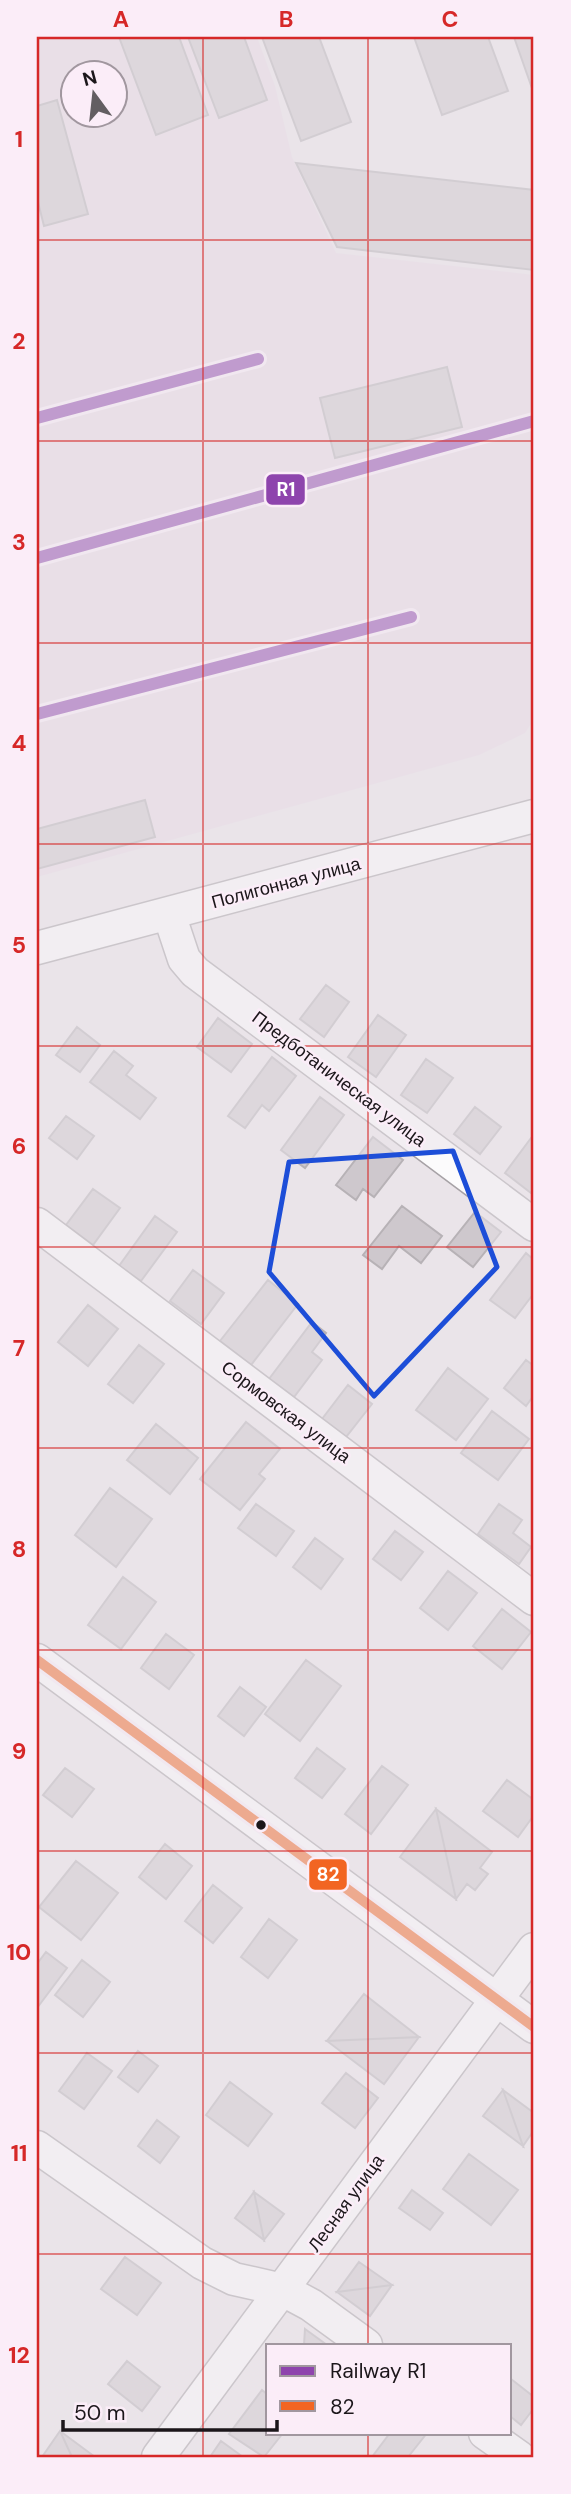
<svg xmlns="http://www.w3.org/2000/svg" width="571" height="2494" viewBox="0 0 571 2494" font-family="'DM Sans',sans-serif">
	<rect width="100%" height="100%" fill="#eae4e9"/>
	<path fill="#e8dae5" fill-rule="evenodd" d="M37,37H257L275,86L292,157L336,253L534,275V719L525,733L479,755L37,877ZM74,74H116V116H74Z"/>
	<path fill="#cec8cd" stroke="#b7b2b6" stroke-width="2" d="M119,37H179L208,115L156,135Z
		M188,37H244L267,100L219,118Z
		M262,37H319L351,122L301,141Z
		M414,37H488L508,91L442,115Z
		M514,37H534V94Z
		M57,100L88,214L44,226L37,198V106Z
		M296,163L534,190V270L337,247Z
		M447,367L462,427L335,458L320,398Z
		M145,800L155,837L37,869V829Z
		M326,985L349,1002L324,1037L300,1019Z
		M378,1015L406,1035L376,1077L348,1057Z
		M218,1018L252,1044L231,1072L197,1047Z
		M77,1027L100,1045L80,1072L56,1055Z
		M114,1051L133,1066L126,1075L156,1098L140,1119L90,1082Z
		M272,1057L296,1076L269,1111L262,1105L245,1128L228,1116Z
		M426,1059L453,1078L427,1113L401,1095Z
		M320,1097L344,1115L305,1168L281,1150Z
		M475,1107L501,1127L480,1154L454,1134Z
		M66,1116L94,1136L77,1159L49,1138Z
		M373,1137L403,1160L374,1197L363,1189L356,1200L336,1185Z
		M531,1138L534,1140V1188L531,1193L505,1173Z
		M93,1189L120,1208L93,1245L66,1225Z
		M402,1206L442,1236L421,1263L399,1246L382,1269L363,1255Z
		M475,1212L501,1232L473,1267L447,1247Z
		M155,1216L177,1232L141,1281L119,1266Z
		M526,1253L534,1260V1293L515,1318L490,1300Z
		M193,1270L224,1293L201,1324L170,1301Z
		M268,1280L298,1304L251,1365L220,1341Z
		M88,1305L118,1329L88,1366L58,1342Z
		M312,1322L326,1333L312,1352L322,1360L294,1397L269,1379Z
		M139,1345L164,1364L133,1403L108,1384Z
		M526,1360L534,1366V1395L526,1406L504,1388Z
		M448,1368L488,1399L456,1440L416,1410Z
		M348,1385L372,1404L346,1437L322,1419Z
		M492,1411L529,1439L498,1480L461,1453Z
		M246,1422L280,1449L259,1474L265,1479L240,1510L200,1479Z
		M156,1424L198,1458L170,1494L127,1460Z
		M110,1488L152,1519L116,1567L75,1535Z
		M256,1504L294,1531L276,1556L238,1528Z
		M499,1504L522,1520L513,1533L531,1547L519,1564L478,1534Z
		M395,1531L423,1552L401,1580L373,1559Z
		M315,1538L343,1559L321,1589L293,1567Z
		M448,1571L477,1593L448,1630L420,1608Z
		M123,1577L156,1602L121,1649L88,1625Z
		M502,1609L531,1632L502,1669L473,1646Z
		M166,1634L194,1655L169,1689L141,1668Z
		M306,1660L341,1686L300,1741L265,1714Z
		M240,1687L266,1707L244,1736L218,1716Z
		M317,1748L345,1769L322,1798L295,1778Z
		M382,1766L408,1785L371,1834L345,1814Z
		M65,1768L94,1789L72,1817L43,1795Z
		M507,1780L534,1800V1815L518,1837L483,1811Z
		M436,1809L492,1852L480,1868L488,1874L475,1890L467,1884L456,1899Z
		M436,1809L456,1899L400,1857Z
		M165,1844L192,1866L166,1899L139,1877Z
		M76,1861L118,1893L81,1940L39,1907Z
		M213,1885L242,1908L213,1943L185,1921Z
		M269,1919L297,1940L268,1978L241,1957Z
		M46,1952L67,1968L37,2008V1964Z
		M82,1960L110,1982L83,2017L55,1995Z
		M364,1994L419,2037L327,2041Z
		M419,2037L384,2084L327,2041Z
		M138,2051L158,2066L138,2092L118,2077Z
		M87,2053L112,2071L84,2109L59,2091Z
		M346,2073L378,2098L355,2128L322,2103Z
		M230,2082L272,2114L248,2146L206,2115Z
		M503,2090L523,2146L483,2116Z
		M503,2090L534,2113V2130L523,2146Z
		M157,2120L179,2137L160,2163L138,2146Z
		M469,2154L518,2190L491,2225L443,2189Z
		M412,2190L443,2213L430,2230L399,2208Z
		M254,2192L264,2240L235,2218Z
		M254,2192L284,2214L264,2240Z
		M125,2257L161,2283L137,2315L101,2289Z
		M359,2262L392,2285L337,2292Z
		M392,2285L370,2316L337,2292Z
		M305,2329L327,2345H304Z
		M127,2361L160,2387L142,2411L108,2384Z
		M511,2379L534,2397V2408L521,2425L510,2416Z
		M262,2390L268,2395V2433H283L264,2457L229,2434Z
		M60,2431L72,2457H42Z
		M60,2431L95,2457H72Z
		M390,2433H427L408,2457H372Z
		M221,2441L243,2457H210Z"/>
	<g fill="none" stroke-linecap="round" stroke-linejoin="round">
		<defs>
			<path id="minor" d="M169,914L184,959L195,972L534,1225
				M37,948L534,816
				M37,1224L534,1599
				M37,1660L534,2027
				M37,2147L202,2263L234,2279L283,2290L311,2305L366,2345
				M485,2433L519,2457
				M158,2457L534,1949"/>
		</defs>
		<use href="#minor" stroke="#a7a2a6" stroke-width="35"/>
		<use href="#minor" stroke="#fcfbfc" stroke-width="32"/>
		<defs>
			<path id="bus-1" d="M37,1660L534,2027"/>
		</defs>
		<use href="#bus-1" stroke="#fbedf8" stroke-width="16"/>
		<use href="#bus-1" stroke="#f26522" stroke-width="10"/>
		<defs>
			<path id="rail-1" d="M37,418L258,359
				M37,558L534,421
				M37,714L411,617"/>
		</defs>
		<use href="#rail-1" stroke="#fbedf8" stroke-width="18"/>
		<use href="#rail-1" stroke="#8e44ad" stroke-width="12"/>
	</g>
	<path d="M0 0H571V2494H0ZM453,1151L497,1267L374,1396L269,1272L289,1162Z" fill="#eae4e9" fill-opacity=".55" fill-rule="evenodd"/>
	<path fill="none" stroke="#1d4ed8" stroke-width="5" stroke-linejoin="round" d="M453,1151L497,1267L374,1396L269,1272L289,1162Z"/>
	<path fill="none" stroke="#d62828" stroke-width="2" stroke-opacity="0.55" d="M203,37V2457M368,37V2345M37,240H534M37,441H534M37,643H534M37,844H534M37,1046H534M37,1247H534M37,1448H534M37,1650H534M37,1851H534M37,2053H534M37,2254H534M368,2433V2457"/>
	<circle fill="#1b161a" stroke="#fbedf8" stroke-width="2.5" cx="261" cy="1825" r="6"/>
	<g text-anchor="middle" stroke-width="5" stroke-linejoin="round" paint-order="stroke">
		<g font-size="18" fill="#1b161a" stroke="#fbedf8">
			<text transform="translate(286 883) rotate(-15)" y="6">Полигонная улица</text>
			<text transform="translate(339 1079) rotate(37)" y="6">Предботаническая улица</text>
			<text transform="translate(286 1412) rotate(37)" y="6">Сормовская улица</text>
			<text transform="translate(346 2203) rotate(-54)" y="6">Лесная улица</text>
		</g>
	</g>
	<g stroke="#fbedf8" stroke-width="2.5">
		<rect x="265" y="473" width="41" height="33" rx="7" fill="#8e44ad"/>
		<rect x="308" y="1858" width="40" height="33" rx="7" fill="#f26522"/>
	</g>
	<g font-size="19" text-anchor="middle" font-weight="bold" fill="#fff">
		<text x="286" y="496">R1</text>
		<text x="328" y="1881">82</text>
	</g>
	<rect width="571" height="2494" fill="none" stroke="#fbedf8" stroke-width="77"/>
	<rect x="266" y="2344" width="245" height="91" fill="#fbedf8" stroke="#a1979f" stroke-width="2"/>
	<rect x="280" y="2366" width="35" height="10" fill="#8e44ad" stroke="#a1979f" stroke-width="2"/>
	<text x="330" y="2378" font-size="21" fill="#1b161a">Railway R1</text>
	<rect x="280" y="2401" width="35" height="10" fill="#f26522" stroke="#a1979f" stroke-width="2"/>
	<text x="330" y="2414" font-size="21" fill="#1b161a">82</text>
	<g transform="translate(94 94) rotate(345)"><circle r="33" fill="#fbedf8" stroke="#a1979f" stroke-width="2"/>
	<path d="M0-5L12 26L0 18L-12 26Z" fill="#635e62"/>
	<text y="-10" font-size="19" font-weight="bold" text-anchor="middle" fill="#1b161a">N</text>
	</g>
	<path d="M63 2420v10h214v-10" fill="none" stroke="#1b161a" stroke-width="3.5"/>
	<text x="74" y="2420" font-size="21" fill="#1b161a" stroke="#fbedf8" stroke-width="5" paint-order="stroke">50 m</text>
	<rect x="38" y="38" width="494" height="2418" fill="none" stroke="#d62828" stroke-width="2.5"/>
	<g font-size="23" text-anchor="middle" font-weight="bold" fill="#d62828">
		<text x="121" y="27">A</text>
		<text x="286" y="27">B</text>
		<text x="450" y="27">C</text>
		<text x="19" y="147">1</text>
		<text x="19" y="349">2</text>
		<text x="19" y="550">3</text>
		<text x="19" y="751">4</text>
		<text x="19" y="953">5</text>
		<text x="19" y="1154">6</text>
		<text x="19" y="1356">7</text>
		<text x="19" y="1557">8</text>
		<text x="19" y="1759">9</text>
		<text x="19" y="1960">10</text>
		<text x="19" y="2161">11</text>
		<text x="19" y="2363">12</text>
	</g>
</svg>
